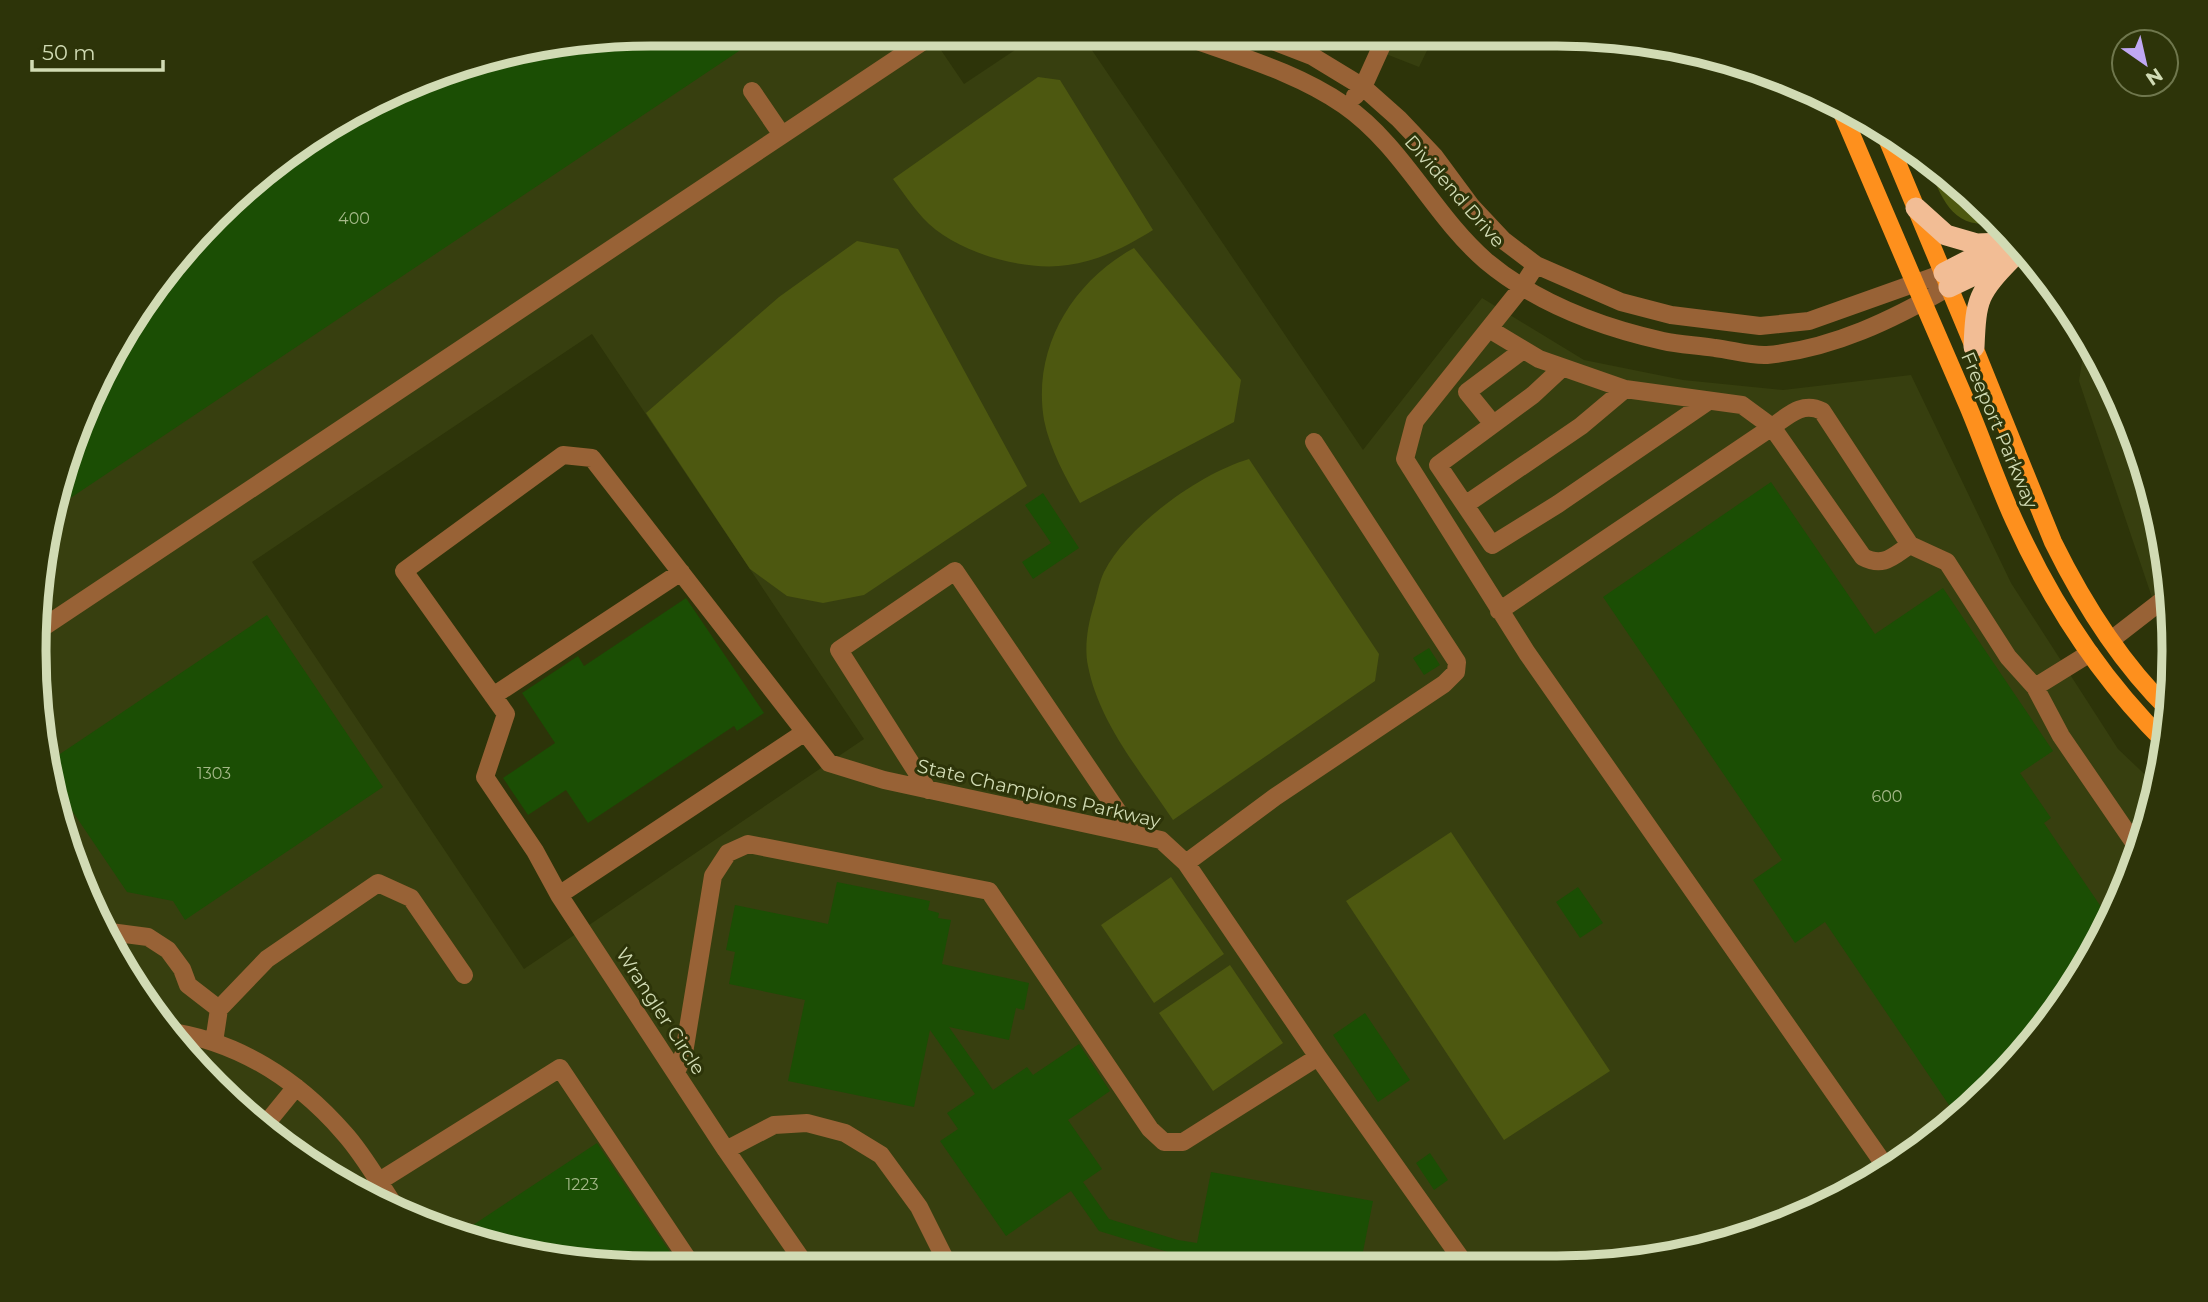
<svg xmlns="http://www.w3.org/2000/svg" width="2208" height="1302" viewBox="0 0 2208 1302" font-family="Montserrat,sans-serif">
	<rect width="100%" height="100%" fill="#2d3409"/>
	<path fill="#373f0f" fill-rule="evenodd" d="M651,33L930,34L964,84L1039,34H1081L1363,450L1482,298L1584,360L1683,380L1783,390L1911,375L2011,583L2118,749L2158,787L2128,888L2070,995L1965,1115L1866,1186L1755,1236L1598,1267H610L452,1236L307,1164L161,1027L66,849L33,651L66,453L161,275L275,161L453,66ZM592,334L864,739L524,969L252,562Z
		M1335,34H1435L1419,67Z
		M2086,337L2128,415L2163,531L2174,644L2164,633L2079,381Z"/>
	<path fill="#4d5810" d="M1038,77L1060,80L1153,230C1127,246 1099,261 1068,265C1023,272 954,252 923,218C912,206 903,192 893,179Z
		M1925,158L1994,214L2000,222C1950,233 1941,195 1925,158Z
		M857,241L898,249L1027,486L864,595L823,603L787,596L750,569L646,413L779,297Z
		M1134,248L1241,380L1234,422L1080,503C1066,478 1050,450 1044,420C1032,348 1072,282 1134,248Z
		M1249,459L1379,654L1375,681L1173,820C1141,772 1099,723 1088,666C1084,647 1088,625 1093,608C1097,596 1099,582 1104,572C1128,525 1199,474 1249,459Z
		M1451,832L1610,1071L1504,1140L1346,901Z
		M1171,877L1224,954L1154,1003L1101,925Z
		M1230,965L1283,1043L1213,1091L1159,1013Z"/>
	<path fill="#1b4e04" d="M651,33H766L57,507L66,453L161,275L275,161L453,66Z
		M1771,482L1875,634L1943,588L2053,751L2020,773L2051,818L2044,823L2110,920L2070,995L1981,1097L1955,1114L1825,922L1795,943L1753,880L1782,860L1603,597Z
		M1043,493L1079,548L1033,579L1022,562L1051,543L1025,505Z
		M686,598L764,713L737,731L734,726L588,823L566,790L528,815L503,778L555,743L522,693L578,656L584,666Z
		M267,615L383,787L185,920L173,901L127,892L56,787L51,760Z
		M1429,648L1440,665L1424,675L1413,658Z
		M837,882L930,901L928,910L939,913L938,918L951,920L942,964L1029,983L1024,1010L1016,1008L1009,1040L949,1027L993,1090L1027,1067L1033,1075L1079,1044L1110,1091L1068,1120L1102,1169L1083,1182L1109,1219L1178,1240L1197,1243L1211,1172L1373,1201L1360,1267H1179L1168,1252L1099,1231L1071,1191L1006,1236L940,1141L958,1129L947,1113L975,1094L930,1030L914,1107L788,1081L805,1000L729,984L735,952L726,950L735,905L828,924Z
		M1578,887L1603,923L1580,938L1556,902Z
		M1365,1013L1410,1080L1378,1102L1333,1035Z
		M597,1143L680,1267H610L479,1241L470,1227Z
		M1430,1153L1448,1180L1434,1190L1416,1163Z"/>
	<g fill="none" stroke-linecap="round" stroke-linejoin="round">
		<path stroke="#986236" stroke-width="18" d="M1179,34C1234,55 1295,71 1344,105C1403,146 1433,215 1486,261C1535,302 1600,327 1663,341C1680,345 1698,345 1715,348C1732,350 1751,356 1767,355C1833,349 1894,319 1949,287
			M1255,34L1312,56L1363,87L1399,119L1435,157L1472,207L1503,240L1536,265L1621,302L1671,315L1760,326L1809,321L1944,273
			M752,91L782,135
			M1355,96L1363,87L1387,34
			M1536,265L1522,287L1415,421L1405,459L1527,653L1888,1170
			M1489,329L1539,359L1625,389L1742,405L1772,427C1788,416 1802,401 1822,411L1910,545L1947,562L2008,657L2035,687L2090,653
			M1562,368L1533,395L1438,465L1492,545L1558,504L1707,402
			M1493,424L1467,392L1523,350
			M1465,505L1581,426L1625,389
			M1499,611L1772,427L1863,557C1884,568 1893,556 1910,545
			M36,632L934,34
			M2111,640L2169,595
			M2035,687L2061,736L2139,850
			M493,696L681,572
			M928,790L839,650L955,571L1133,834
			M1186,863L1275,797L1444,684L1456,672L1457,662L1314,442
			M559,895L805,732
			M110,932L148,937L168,950L182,969L188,985L219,1009
			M166,1031C237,1041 297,1079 344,1133C364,1155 379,1183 396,1208
			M214,1042L219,1009L267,959L378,883L411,898L464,975
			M676,1073L684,1053L713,876L728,853L748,844L989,891L1150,1129L1164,1142H1183L1318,1057
			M265,1125L296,1087
			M726,1150L774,1125L807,1123L845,1133L881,1155L919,1207L949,1267
			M378,1182L560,1068L693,1267
			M807,1267L726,1150L559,895L535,851L485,777L506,714L404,571L563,455L592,458L829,763L884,780L1161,840L1186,863L1318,1057L1467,1267"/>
		<path stroke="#fe901d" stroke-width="18" d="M1840,108C1882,207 1925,307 1968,406C1984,444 1997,483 2014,520C2051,602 2101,679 2166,743
			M1883,129L1974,347L2053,542C2083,603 2120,662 2169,710"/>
		<path stroke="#f2bd95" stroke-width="21" d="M1916,208L1946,235L1977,244L2003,243
			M1944,273L1999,245
			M1949,287L2001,262
			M1974,347C1976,298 1978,293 2012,258"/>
	</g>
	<g text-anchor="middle" stroke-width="6" stroke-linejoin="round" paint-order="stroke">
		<g font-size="16" fill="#a4b888">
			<text x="354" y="224">400</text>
			<text x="214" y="779">1303</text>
			<text x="1887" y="802">600</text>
			<text x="582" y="1190">1223</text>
		</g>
		<g font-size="19" fill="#d1dbb4" stroke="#2d3409">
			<text transform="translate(1455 191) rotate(49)" y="7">Dividend Drive</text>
			<text transform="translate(2000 430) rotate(67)" y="7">Freeport Parkway</text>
			<text transform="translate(1039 793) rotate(13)" y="7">State Champions Parkway</text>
			<text transform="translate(661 1011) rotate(57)" y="7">Wrangler Circle</text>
		</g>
	</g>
	<path d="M0 0H2208V1302H0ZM651 46H1557A605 605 0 0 1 2162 651V651A605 605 0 0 1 1557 1256H651A605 605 0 0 1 46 651V651A605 605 0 0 1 651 46Z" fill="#2d3409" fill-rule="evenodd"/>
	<path fill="none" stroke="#d1dbb4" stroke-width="9" d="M651 46H1557A605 605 0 0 1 2162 651V651A605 605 0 0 1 1557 1256H651A605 605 0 0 1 46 651V651A605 605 0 0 1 651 46Z"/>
	<g transform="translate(2145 63) rotate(146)"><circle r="33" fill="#2d3409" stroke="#6f774d" stroke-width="2"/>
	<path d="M0-5L12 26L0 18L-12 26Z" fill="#c0a8f3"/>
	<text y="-10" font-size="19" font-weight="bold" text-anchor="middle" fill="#d1dbb4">N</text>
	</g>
	<path d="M32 60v10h131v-10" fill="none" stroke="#d1dbb4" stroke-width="3.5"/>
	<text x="42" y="60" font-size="21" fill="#d1dbb4" stroke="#2d3409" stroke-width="5" paint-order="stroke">50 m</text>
</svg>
